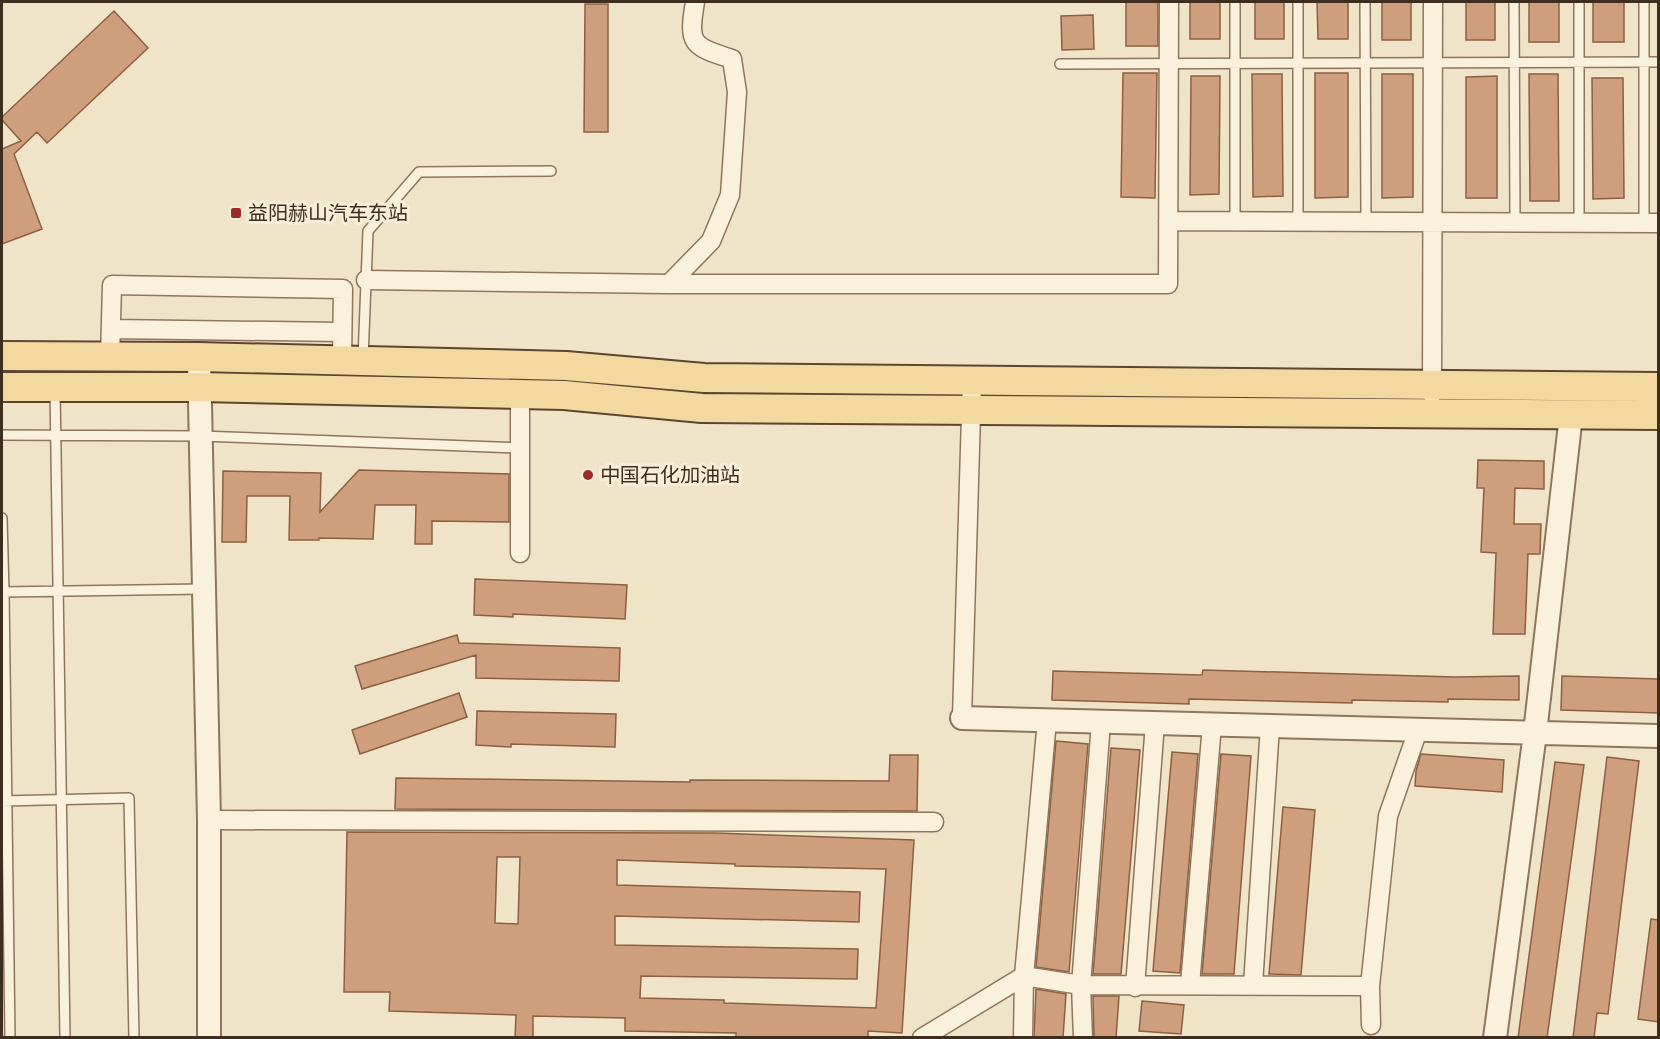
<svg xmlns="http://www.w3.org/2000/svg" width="1660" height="1039" viewBox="0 0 1660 1039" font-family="Bitter,'Noto Sans SC',serif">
	<rect width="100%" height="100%" fill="#f0e4c8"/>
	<path fill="#cf9f7d" stroke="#8d5f41" stroke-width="1.5" fill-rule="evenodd" d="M1126,2H1158V46H1126Z
		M1190,2H1220V39H1190Z
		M1255,2H1284V39H1255Z
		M1317,2H1348V39H1318Z
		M1382,2H1411V40H1382Z
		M1466,2H1495V40H1466Z
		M1529,2H1559V42H1529Z
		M1593,2H1624V42H1593Z
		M585,4H608V132H584Z
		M114,11L148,48L47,143L37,132L14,154L42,229L2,244V149L21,141L2,120V117Z
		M1093,15L1094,49L1062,50L1061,16Z
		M1123,73H1157L1155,198L1121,197Z
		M1315,73H1348V197L1315,198Z
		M1252,74H1282L1283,196L1253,197Z
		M1382,74H1413V197L1382,198Z
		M1529,74H1558L1559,201H1530Z
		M1191,76H1220L1219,194L1190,195Z
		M1497,76V198H1466V77Z
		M1592,78H1623L1624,198L1593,199Z
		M1478,460L1544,461V489L1515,488L1514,524H1541L1540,554H1528L1525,634H1493L1496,553L1481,552L1484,488H1477Z
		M359,470L509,474V522L432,521V544H415L416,505H375L373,539L319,538V540H289L290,496H247L246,542H222L223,471L321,473L320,512Z
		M475,579L627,585L625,619L513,614V617L474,615Z
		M457,635L459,643L620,648L619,681L476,678V655L362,689L355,666Z
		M1203,670L1455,677L1519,676V700L1448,699V702L1352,700V703L1189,699V704L1052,700L1053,671L1202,675Z
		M1562,676L1659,679V713L1561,710Z
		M459,693L467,717L360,754L352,730Z
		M477,711L616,714L615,747L511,744V747L476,745Z
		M1056,741L1088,744L1069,972L1036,967Z
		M1111,748L1140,750L1121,974H1093Z
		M1172,752L1198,754L1180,973L1153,971Z
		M1221,754L1251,756L1234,974H1202Z
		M1421,754L1504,760L1502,792L1415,786L1416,771Z
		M890,755H918L917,811L395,809L396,778L690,782V780L889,781Z
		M1607,757L1639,761L1608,1014L1597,1013L1594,1038H1573Z
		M1555,762L1584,765L1547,1038H1518Z
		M1283,807L1315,810L1301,975L1269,974Z
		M347,832L716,833L914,840L902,1033L868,1031V1038H736V1033L625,1031V1018L533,1016V1038H515L516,1015L389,1011L390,992H344ZM497,857H520L518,924L495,923ZM617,860L735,864V866L886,869L876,1008L724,1003V1000L640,998L641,976L857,979L858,949L615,945V916L859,922L860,892L617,885Z
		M1651,919L1659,920V1022L1638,1019Z
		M1036,989L1066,994L1063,1038H1034Z
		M1093,996H1119L1116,1038H1094Z
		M1142,1001L1184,1005L1181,1034L1139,1031Z"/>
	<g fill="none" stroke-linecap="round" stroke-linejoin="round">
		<defs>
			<path id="service" d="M1235,2V221
				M1298,2V221
				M1365,2L1366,221
				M1514,2L1515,222
				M1579,2V223
				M1060,64L1658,62
				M1644,223V2
				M363,359L368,231L419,172L551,171
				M55,389L65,1038
				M2,435L200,436L520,448
				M2,518L4,592L10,1038
				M2,592L203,589
				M2,801L129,798L134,1038"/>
			<path id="minor" d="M1168,221L1658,223
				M366,280L669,284H1168L1169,2
				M669,284L711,241L730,195L737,92L732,59C691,46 688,44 695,2
				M111,329L342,332
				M110,357L112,285L343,289L342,361
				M1432,394L1433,2
				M520,553V394
				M962,718L972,381
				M209,820L934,822
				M1190,985L1212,725
				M1253,985L1270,726
				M1135,987L1155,723
				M1371,1025L1370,986L1388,816L1418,730
				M922,1038L1024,976L1081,985L1370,986
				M1023,1038L1024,976L1047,720
				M1083,1038L1081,985L1101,722"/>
			<path id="tertiary" d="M199,357L209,820V1038
				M962,718L1658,736
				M1495,1038L1535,733L1571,415"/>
			<path id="primary" d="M2,356L199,357L566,366L704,378L1658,387
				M2,387H199L564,395L702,408L1658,415"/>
		</defs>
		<use href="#service" stroke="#8d765c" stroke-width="12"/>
		<use href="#minor" stroke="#8d765c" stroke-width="21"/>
		<use href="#tertiary" stroke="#8d765c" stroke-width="26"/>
		<use href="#primary" stroke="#5b4430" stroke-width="32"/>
		<use href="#service" stroke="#faf1dc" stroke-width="9"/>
		<use href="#minor" stroke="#faf1dc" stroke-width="18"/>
		<use href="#tertiary" stroke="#faf1dc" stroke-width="22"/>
		<use href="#primary" stroke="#f3d9a0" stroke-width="28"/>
	</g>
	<g fill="#9e2a2b" stroke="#f7eed8" stroke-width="2">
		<rect x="230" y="207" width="12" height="12" rx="3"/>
		<circle cx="588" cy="475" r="6"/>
	</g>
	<g text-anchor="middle" stroke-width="6" stroke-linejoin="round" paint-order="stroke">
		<g font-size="20" fill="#3d2e20" stroke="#f7eed8" text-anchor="start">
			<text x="248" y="220">益阳赫山汽车东站</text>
			<text x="600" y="482">中国石化加油站</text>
		</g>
	</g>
	<rect width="1660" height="1039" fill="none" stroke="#3d2e20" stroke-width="6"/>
</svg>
